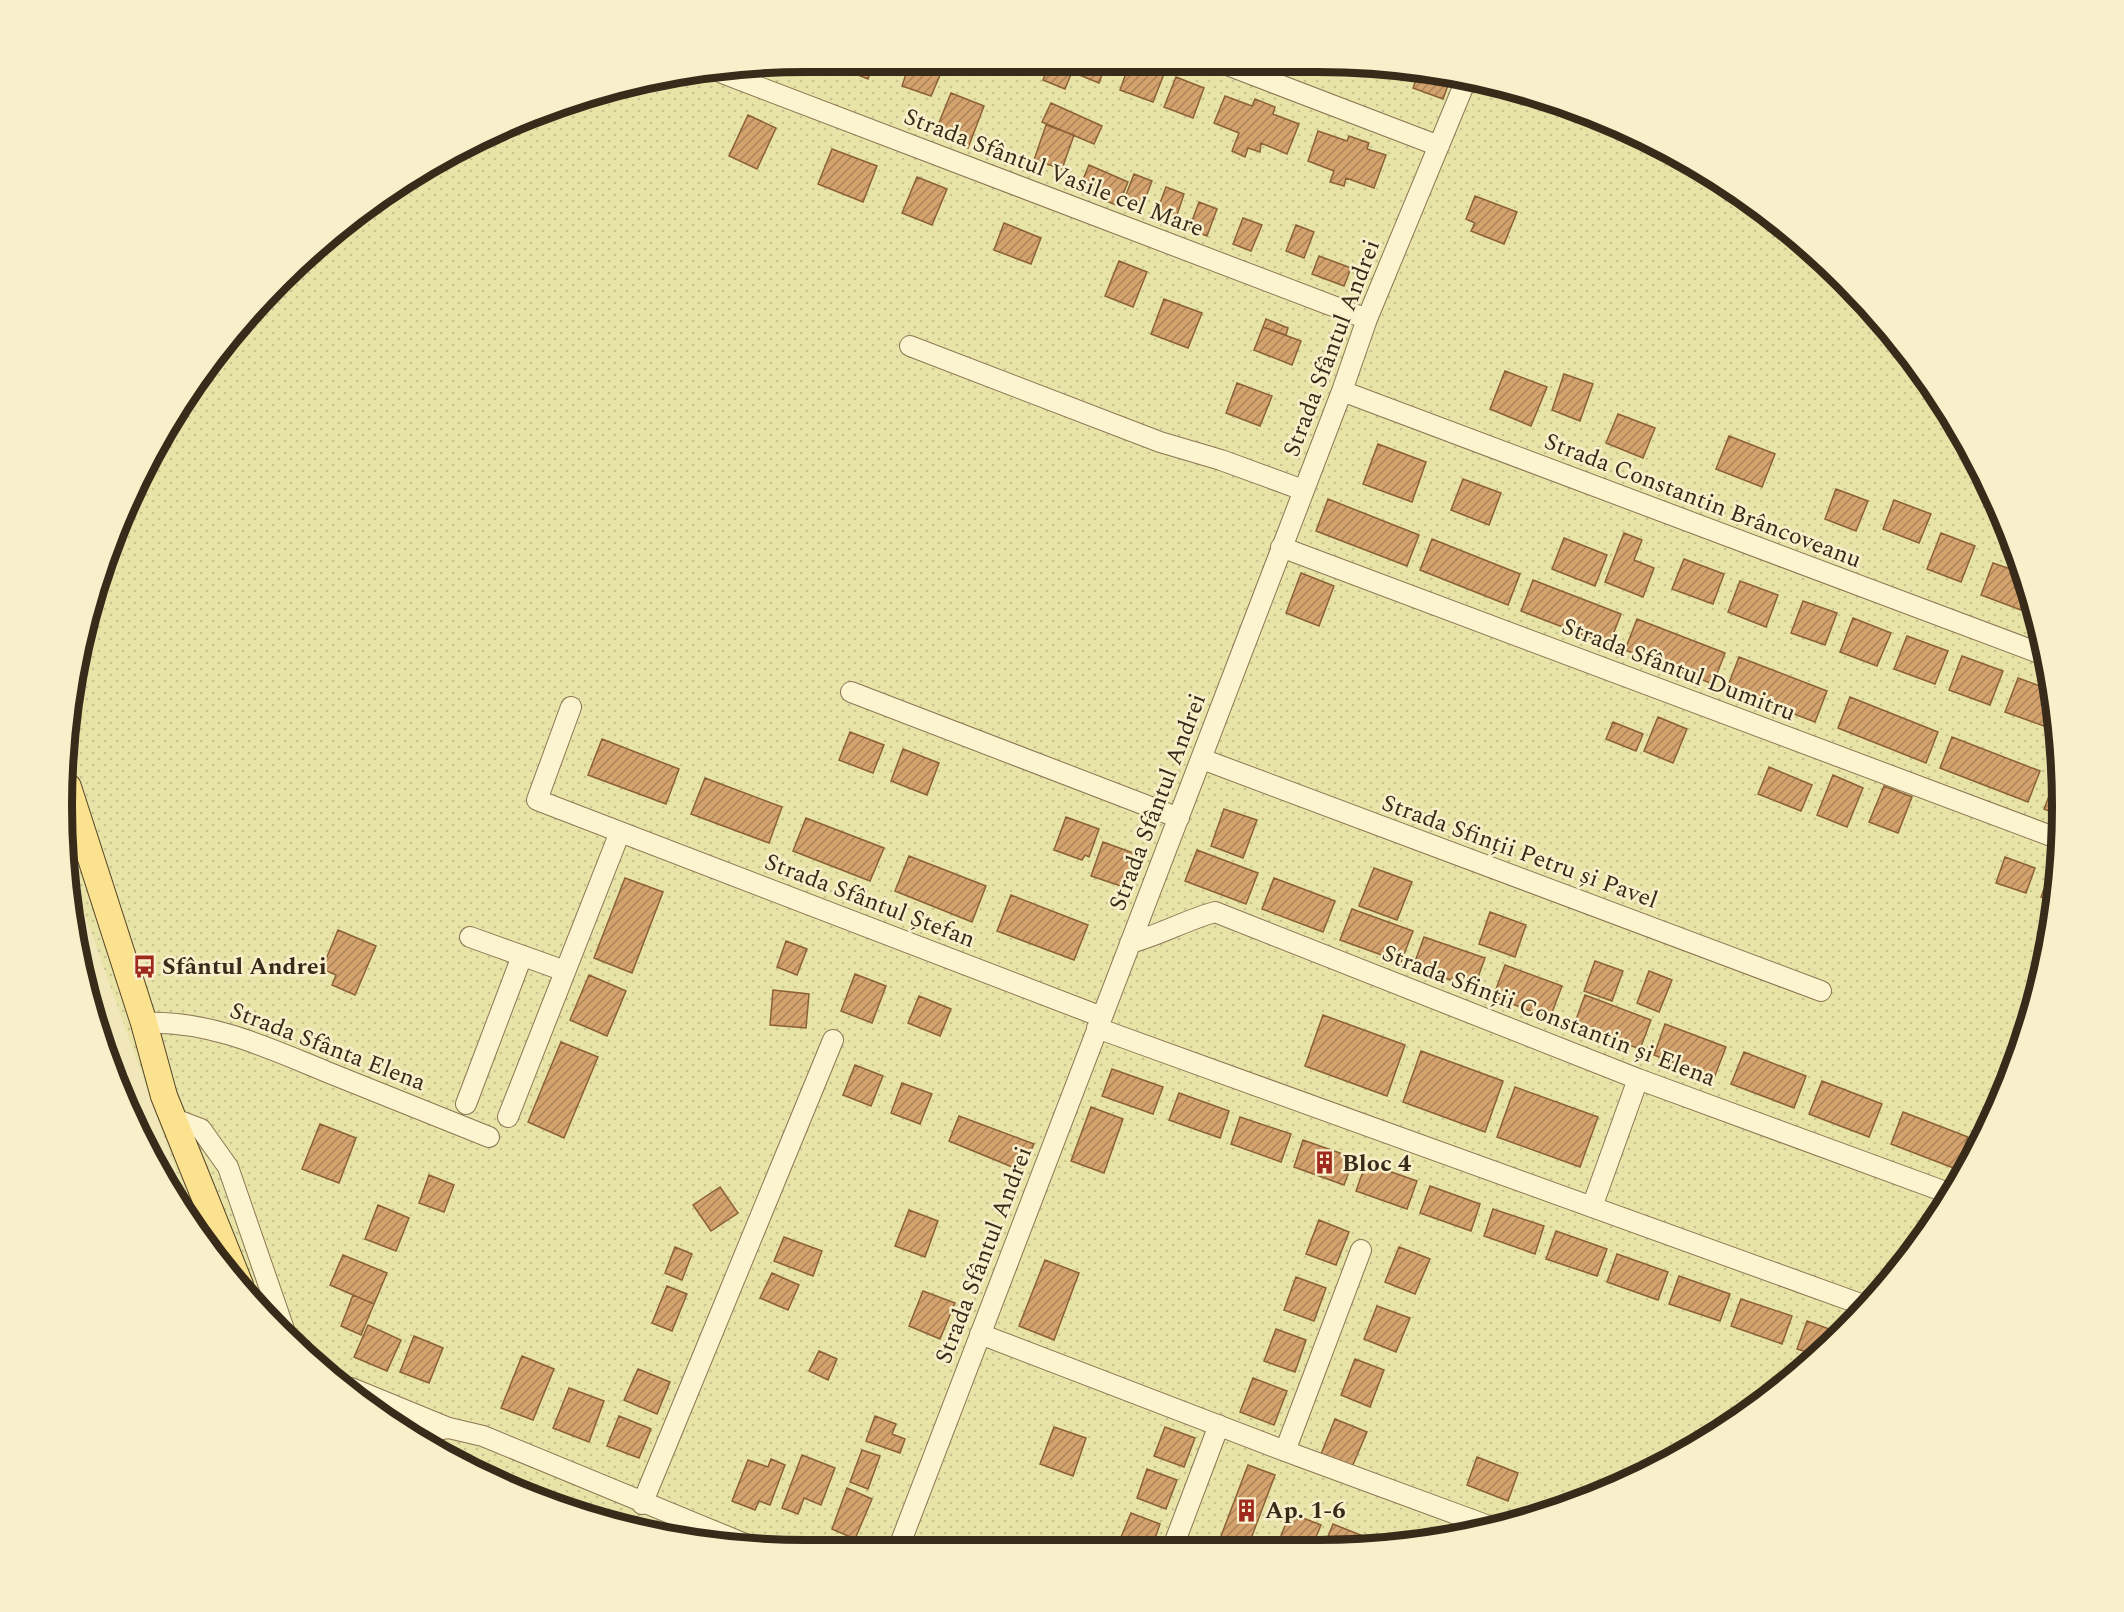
<svg xmlns="http://www.w3.org/2000/svg" width="2124" height="1612" viewBox="0 0 2124 1612" font-family="Spectral,serif">
	<defs>
		<pattern id="farmland-dots" width="8" height="8" patternUnits="userSpaceOnUse" patternTransform="scale(1.5)"><rect width="8" height="8" fill="#e8e4a8"/><path d="M2 2h.1M6 6h.1" fill="none" stroke="#c8c490" stroke-width="1.8" stroke-linecap="round"/></pattern>
		<pattern id="building-hatch" width="6" height="6" patternUnits="userSpaceOnUse" patternTransform="scale(1.5)"><rect width="6" height="6" fill="#d4a26d"/><path d="M-1 1l2-2M0 6l6-6M5 7l2-2" fill="none" stroke="#ad8459"/></pattern>
	</defs>
	<rect width="100%" height="100%" fill="#f2e7bb"/>
	<path fill="url(#farmland-dots)" d="M806,62L1366,63L1511,87L1647,138L1732,187L1844,279L1937,392L2006,521L2048,660L2062,806L2048,951L2006,1091L1937,1219L1845,1332L1732,1425L1603,1494L1415,1544H708L566,1511L433,1451L280,1333L199,1235L63,853L76,660L138,476L246,315L315,246L433,161L613,87Z"/>
	<path fill="url(#building-hatch)" stroke="#8c6137" stroke-width="1.5" d="M810,62L807,69L792,63L806,62Z
		M834,62H874L868,79L832,65Z
		M910,62L941,73L931,96L902,86Z
		M1044,62H1107L1099,83L1072,72L1065,89L1043,80L1049,64Z
		M1130,62L1164,74L1153,102L1120,90Z
		M1419,72L1451,77L1443,99L1413,88Z
		M1176,77L1204,88L1193,118L1164,107Z
		M951,93L984,106L968,148L934,135Z
		M1225,96L1252,106L1255,99L1275,107L1273,114L1299,124L1287,154L1261,143L1260,152L1248,148L1245,157L1232,151L1239,133L1214,123Z
		M1051,103L1102,126L1094,144L1042,122Z
		M748,115L776,128L757,169L729,156Z
		M1046,125L1074,135L1062,169L1034,160Z
		M1318,131L1347,141L1349,136L1369,143L1367,149L1386,155L1374,188L1346,178L1344,186L1330,182L1334,171L1308,161Z
		M832,149L877,166L863,202L818,184Z
		M1089,165L1128,182L1118,206L1079,189Z
		M1134,174L1152,181L1142,207L1124,200Z
		M917,177L947,189L932,225L902,213Z
		M1166,187L1184,194L1175,221L1156,214Z
		M1475,196L1517,212L1504,244L1471,231L1475,223L1466,219Z
		M1199,202L1217,209L1207,236L1189,229Z
		M1243,218L1262,225L1251,251L1233,244Z
		M1004,223L1041,238L1031,264L994,250Z
		M1296,225L1314,232L1304,258L1286,251Z
		M1319,256L1351,268L1344,286L1312,274Z
		M1119,261L1147,272L1133,307L1105,296Z
		M1164,299L1202,313L1188,348L1151,334Z
		M1266,319L1288,328L1286,335L1263,327Z
		M1263,327L1301,341L1292,365L1254,350Z
		M1505,371L1547,387L1531,426L1490,409Z
		M1564,374L1593,384L1580,421L1552,410Z
		M1237,383L1272,396L1260,426L1226,413Z
		M1618,414L1655,428L1643,458L1606,443Z
		M1729,436L1775,454L1762,487L1716,469Z
		M1378,444L1426,462L1412,502L1363,484Z
		M1463,479L1501,493L1489,525L1451,510Z
		M1836,489L1868,501L1856,531L1825,519Z
		M1328,499L1419,535L1407,566L1316,531Z
		M1894,500L1931,514L1919,543L1883,529Z
		M1624,533L1642,540L1634,560L1654,568L1643,597L1605,582Z
		M1941,533L1975,546L1961,582L1927,569Z
		M1564,538L1607,555L1595,586L1552,569Z
		M1432,539L1520,574L1508,605L1420,570Z
		M1684,559L1724,574L1713,604L1672,589Z
		M1993,563L2022,573L2027,592L2021,610L1981,595Z
		M1301,573L1334,586L1319,626L1286,613Z
		M1533,580L1621,614L1609,645L1521,611Z
		M1740,581L1778,595L1766,627L1728,612Z
		M1803,601L1837,613L1825,645L1791,633Z
		M1853,618L1891,633L1877,666L1840,652Z
		M1637,619L1725,653L1713,684L1625,650Z
		M1907,636L1948,651L1935,684L1894,669Z
		M1962,656L2003,671L1990,705L1949,690Z
		M1739,657L1827,691L1815,722L1727,688Z
		M2018,678L2051,690L2052,703L2044,726L2005,712Z
		M1850,697L1938,732L1926,763L1838,728Z
		M1658,717L1687,729L1673,763L1644,751Z
		M1613,722L1643,734L1636,751L1606,739Z
		M850,732L884,745L873,773L839,760Z
		M1952,737L2040,771L2028,802L1940,768Z
		M602,739L679,769L666,804L588,775Z
		M903,749L939,763L927,795L891,781Z
		M1769,767L1812,785L1801,811L1758,794Z
		M1833,775L1863,788L1847,827L1817,815Z
		M705,778L782,807L769,843L691,814Z
		M2056,778L2060,780L2062,816L2044,809Z
		M1884,786L1912,797L1898,833L1869,822Z
		M1224,809L1257,820L1243,858L1211,846Z
		M1066,817L1099,829L1089,857L1085,855L1082,860L1054,850Z
		M806,818L884,848L870,881L793,851Z
		M1103,842L1136,854L1124,887L1091,876Z
		M1197,850L1258,873L1246,904L1185,881Z
		M909,856L986,886L972,922L895,891Z
		M2005,857L2035,868L2026,893L1996,883Z
		M1374,868L1412,882L1397,920L1359,906Z
		M2051,872L2056,874L2053,901L2041,897Z
		M625,878L663,892L632,973L594,958Z
		M1274,878L1335,901L1323,932L1262,909Z
		M1011,895L1088,925L1074,960L997,931Z
		M1352,909L1413,931L1401,962L1340,940Z
		M1490,912L1526,925L1515,957L1479,944Z
		M338,930L376,946L355,995L332,985L336,975L322,969Z
		M1424,937L1485,958L1474,988L1413,967Z
		M786,941L807,949L797,975L777,967Z
		M1595,961L1623,971L1612,1001L1584,991Z
		M1505,965L1562,986L1550,1018L1493,997Z
		M1649,971L1672,980L1659,1012L1637,1003Z
		M855,974L886,986L872,1023L841,1011Z
		M589,975L626,991L607,1036L570,1020Z
		M773,990L809,994L806,1028L770,1025Z
		M1585,995L1651,1020L1640,1049L1574,1025Z
		M919,996L951,1009L940,1036L908,1023Z
		M1323,1015L1405,1045L1387,1096L1305,1066Z
		M1665,1024L1726,1047L1714,1078L1654,1055Z
		M561,1042L598,1057L564,1138L528,1122Z
		M1421,1051L1503,1081L1485,1132L1403,1102Z
		M1744,1052L1806,1076L1794,1108L1731,1084Z
		M855,1065L883,1076L871,1106L843,1095Z
		M1112,1069L1163,1087L1153,1114L1102,1096Z
		M1822,1081L1882,1104L1869,1137L1809,1114Z
		M902,1083L932,1094L920,1124L891,1113Z
		M1515,1087L1598,1117L1580,1167L1497,1137Z
		M1179,1093L1229,1111L1220,1138L1169,1120Z
		M1091,1107L1123,1119L1104,1173L1071,1161Z
		M1903,1112L1968,1137L1956,1169L1891,1144Z
		M959,1116L1034,1144L1022,1171L949,1141Z
		M1240,1117L1291,1134L1281,1162L1231,1144Z
		M320,1124L356,1138L339,1183L302,1169Z
		M1303,1140L1354,1158L1344,1185L1294,1167Z
		M1366,1163L1417,1181L1407,1209L1356,1191Z
		M429,1175L454,1185L444,1212L419,1203Z
		M1430,1186L1480,1204L1471,1231L1420,1213Z
		M720,1187L738,1213L711,1231L693,1205Z
		M378,1205L409,1218L396,1251L365,1239Z
		M1493,1209L1544,1226L1535,1254L1484,1236Z
		M909,1210L938,1221L925,1257L895,1246Z
		M1319,1220L1349,1232L1336,1265L1306,1254Z
		M1556,1231L1607,1249L1597,1276L1546,1259Z
		M784,1237L822,1251L813,1276L774,1261Z
		M675,1247L692,1254L682,1280L665,1273Z
		M1399,1247L1430,1259L1415,1294L1385,1282Z
		M1617,1254L1668,1272L1658,1300L1607,1282Z
		M343,1255L387,1273L374,1304L330,1285Z
		M1045,1260L1079,1273L1054,1340L1019,1326Z
		M772,1273L799,1285L788,1310L760,1298Z
		M1679,1276L1730,1294L1720,1321L1669,1304Z
		M1296,1277L1326,1288L1314,1321L1284,1310Z
		M667,1286L687,1294L672,1331L652,1323Z
		M923,1291L955,1303L940,1339L909,1326Z
		M353,1295L374,1304L361,1335L341,1326Z
		M1741,1299L1792,1316L1782,1344L1731,1326Z
		M1377,1306L1410,1318L1396,1352L1364,1339Z
		M1807,1321L1843,1334L1816,1355L1797,1349Z
		M368,1325L401,1340L387,1371L354,1357Z
		M1276,1329L1306,1340L1295,1372L1264,1361Z
		M414,1336L443,1348L429,1383L400,1372Z
		M819,1351L837,1359L828,1380L809,1371Z
		M522,1356L554,1369L533,1420L501,1408Z
		M1355,1359L1384,1370L1370,1407L1341,1395Z
		M638,1369L670,1382L657,1414L624,1400Z
		M1253,1378L1287,1391L1274,1425L1240,1412Z
		M569,1388L604,1401L589,1442L553,1428Z
		M619,1416L651,1429L639,1458L607,1446Z
		M875,1416L896,1424L892,1434L905,1439L900,1453L866,1441Z
		M1335,1419L1367,1432L1352,1467L1321,1454Z
		M1054,1427L1086,1438L1073,1476L1040,1464Z
		M1165,1427L1195,1438L1184,1467L1154,1456Z
		M862,1450L880,1456L868,1489L850,1482Z
		M802,1455L835,1468L821,1505L804,1498L798,1514L782,1508Z
		M1477,1457L1518,1473L1508,1501L1467,1485Z
		M771,1459L785,1465L770,1505L759,1501L755,1510L732,1501L748,1460L768,1467Z
		M1248,1465L1275,1475L1249,1544H1218Z
		M1147,1469L1177,1480L1166,1509L1137,1498Z
		M847,1488L872,1499L855,1539L832,1529Z
		M1131,1513L1160,1524L1153,1544L1119,1542Z
		M1290,1513L1321,1525L1313,1544H1288L1279,1541Z
		M1333,1524L1363,1536L1360,1544H1325Z"/>
	<g fill="none" stroke-linecap="round" stroke-linejoin="round">
		<defs>
			<path id="minor" d="M1222,63L1439,146
				M722,73L1367,319
				M910,346L1160,442L1221,460L1303,490
				M1342,391L2047,656
				M1281,547L2059,839
				M851,692L1179,818
				M571,707L537,800L1102,1017
				M1202,759L1821,991
				M470,937L565,971
				M1130,943C1160,935 1186,920 1215,912L1638,1079L1951,1194
				M144,1023C211,1020 271,1049 332,1074C385,1095 437,1116 489,1137
				M1097,1028L1866,1306
				M466,1104L522,956
				M508,1117L620,832
				M172,1118L201,1129L228,1167L287,1338
				M1592,1207L1638,1079
				M980,1334L1285,1451L1486,1525
				M351,1388L446,1427
				M410,1433L449,1428L483,1436L745,1544
				M1285,1451L1361,1250
				M642,1504L833,1040
				M900,1544L1342,391L1367,319L1466,80
				M1174,1544L1219,1425"/>
			<path id="major" d="M68,787L144,1023L164,1096L240,1285"/>
		</defs>
		<use href="#minor" stroke="#8b7653" stroke-width="22"/>
		<use href="#major" stroke="#574329" stroke-width="28"/>
		<use href="#minor" stroke="#fcf3cf" stroke-width="20"/>
		<use href="#major" stroke="#fae28e" stroke-width="26"/>
	</g>
	<defs>
		<symbol id="bus-bare" viewBox="-9 -9 18 18"><path d="M-5-6H5V4H4V6H2V4H-2V6H-4V4H-5ZM-3.5-4V0h7V-4ZM-3.5 1.2v1.5H-2V1.2ZM2 1.2v1.5H3.5V1.2Z" fill="#9f291e" stroke="#f9f0cb" stroke-width="2.5" paint-order="stroke"/></symbol>
		<symbol id="building-bare" viewBox="-9 -9 18 18"><path d="M-4-6H4V6H1V3H-1V6H-4ZM-2.5-4.3h1.7v1.8h-1.7ZM.8-4.3h1.7v1.8H.8ZM-2.5-1h1.7V.8h-1.7ZM.8-1h1.7V.8H.8Z" fill="#9f291e" stroke="#f9f0cb" stroke-width="2.5" paint-order="stroke"/></symbol>
	</defs>
	<g fill-rule="evenodd">
		<use href="#bus-bare" x="128" y="950" width="33" height="33"/>
		<use href="#building-bare" x="1308" y="1146" width="33" height="33"/>
		<use href="#building-bare" x="1230" y="1494" width="33" height="33"/>
	</g>
	<g text-anchor="middle" stroke-width="5" stroke-linejoin="round" paint-order="stroke">
		<g font-size="24" fill="#382b1a" stroke="#f9f0cb">
			<text transform="translate(1054 172) rotate(21)" y="8">Strada Sfântul Vasile cel Mare</text>
			<text transform="translate(1331 348) rotate(-69)" y="8">Strada Sfântul Andrei</text>
			<text transform="translate(1703 500) rotate(21)" y="8">Strada Constantin Brâncoveanu</text>
			<text transform="translate(1679 669) rotate(21)" y="8">Strada Sfântul Dumitru</text>
			<text transform="translate(1157 802) rotate(-69)" y="8">Strada Sfântul Andrei</text>
			<text transform="translate(1520 851) rotate(20)" y="8">Strada Sfinții Petru și Pavel</text>
			<text transform="translate(870 900) rotate(21)" y="8">Strada Sfântul Ștefan</text>
			<text transform="translate(1549 1015) rotate(21)" y="8">Strada Sfinții Constantin și Elena</text>
			<text transform="translate(328 1046) rotate(21)" y="8">Strada Sfânta Elena</text>
			<text transform="translate(983 1255) rotate(-69)" y="8">Strada Sfântul Andrei</text>
		</g>
		<g font-size="24" font-weight="bold" fill="#382b1a" stroke="#f9f0cb" text-anchor="start">
			<text x="162" y="974">Sfântul Andrei</text>
			<text x="1342" y="1171">Bloc 4</text>
			<text x="1265" y="1518">Ap. 1-6</text>
		</g>
	</g>
	<path d="M0 0H2124V1612H0ZM806 72H1318A734 734 0 0 1 2052 806V806A734 734 0 0 1 1318 1540H806A734 734 0 0 1 72 806V806A734 734 0 0 1 806 72Z" fill="#f9f0cb" fill-rule="evenodd"/>
	<path fill="none" stroke="#382b1a" stroke-width="8" d="M806 72H1318A734 734 0 0 1 2052 806V806A734 734 0 0 1 1318 1540H806A734 734 0 0 1 72 806V806A734 734 0 0 1 806 72Z"/>
</svg>
